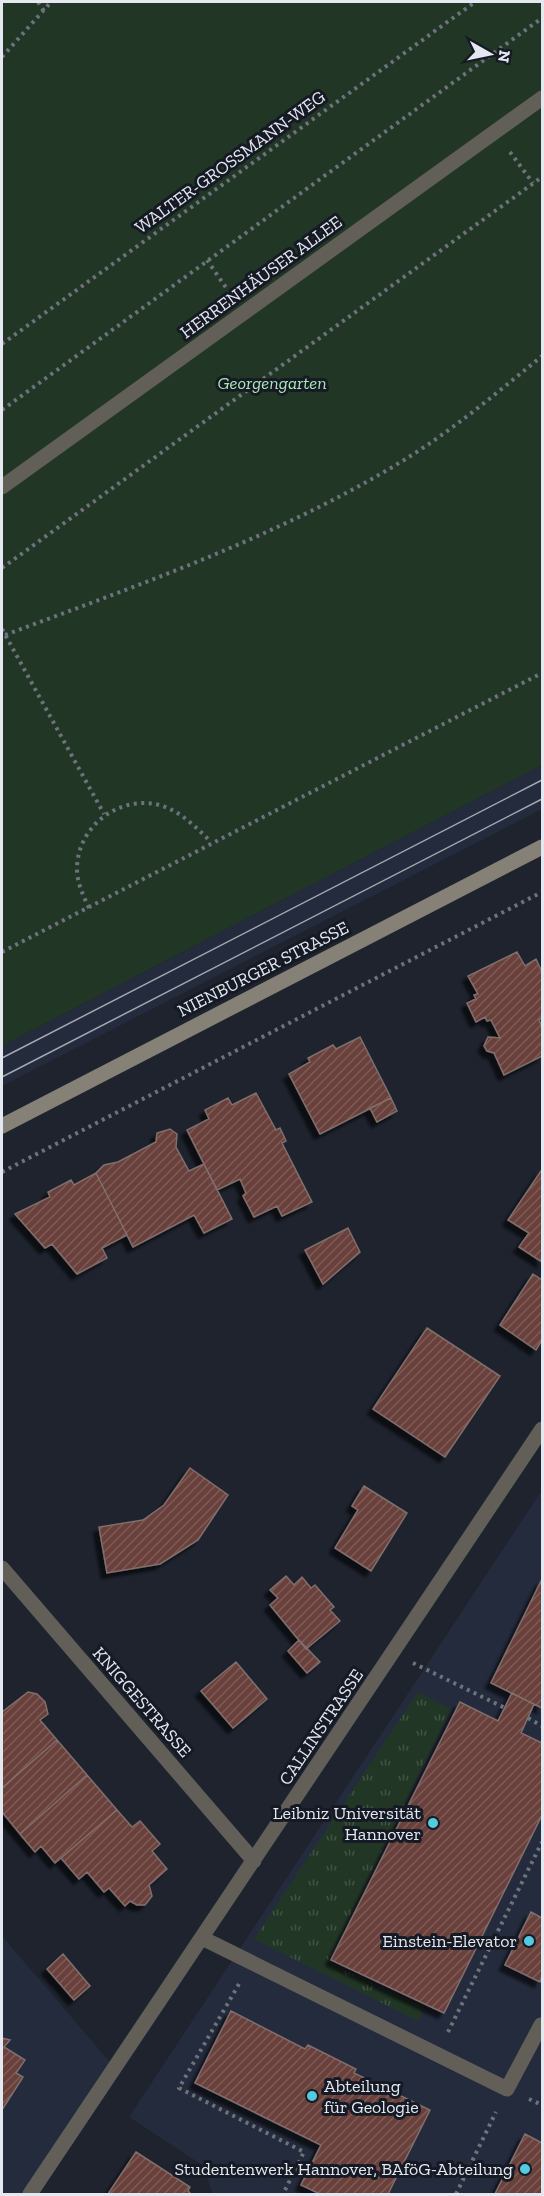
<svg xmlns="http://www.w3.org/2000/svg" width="544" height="2196" viewBox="0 0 544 2196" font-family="'Zilla Slab',serif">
	<defs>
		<pattern id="grass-tufts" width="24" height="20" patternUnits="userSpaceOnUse" patternTransform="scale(1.5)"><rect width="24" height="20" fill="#223626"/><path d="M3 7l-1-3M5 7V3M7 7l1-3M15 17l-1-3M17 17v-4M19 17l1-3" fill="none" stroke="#425346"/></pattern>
		<pattern id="building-hatch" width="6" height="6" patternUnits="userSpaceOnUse" patternTransform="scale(1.5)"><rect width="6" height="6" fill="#693f3a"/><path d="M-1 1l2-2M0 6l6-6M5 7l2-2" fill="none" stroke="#7e5b57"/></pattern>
		<filter id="shadow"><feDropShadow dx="-5.5" dy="5.5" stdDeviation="1.5" flood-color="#0009"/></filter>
	</defs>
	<rect width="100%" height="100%" fill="#1e232e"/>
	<path fill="#242b3c" d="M542,765V809L2,1086V1046Z
		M542,1490V2194H213L202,2165L129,2117Z
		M2,1936L115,2068L30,2194H2Z"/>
	<path fill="url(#grass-tufts)" d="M418,1692L451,1709L328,1962L424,2008L418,2021L254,1939Z"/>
	<path fill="#223626" d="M2,2H542V765L2,1046Z"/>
	<path fill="url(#building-hatch)" stroke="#806f6d" stroke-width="1.5" filter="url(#shadow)" d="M517,952L525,966L536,959L542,972V1018L539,1020L542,1027V1056L504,1075L494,1053L487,1051L484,1046L488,1037L500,1038L491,1020L487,1021L485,1017L476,1022L467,1003L476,999L474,995L478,994L468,976Z
		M360,1037L391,1098L320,1134L289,1074L310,1062L308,1058L333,1045L336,1049Z
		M256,1093L276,1130L280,1128L286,1141L282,1143L312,1202L282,1216L277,1206L254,1217L243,1196L246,1193L240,1179L217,1190L187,1130L209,1119L205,1110L228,1098L232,1105Z
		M391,1098L397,1111L377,1122L370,1108Z
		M170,1129L177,1134L176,1147L189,1171L204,1164L232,1219L204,1233L194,1215L133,1247L96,1173L104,1165L118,1162L156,1142L157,1133Z
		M541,1171L542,1173V1262L519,1247L529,1233L508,1220Z
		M96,1173L127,1235L102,1248L107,1258L77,1274L52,1244L45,1248L15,1214L50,1197L48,1192L71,1180L74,1185Z
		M348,1228L360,1252L323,1284L305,1250Z
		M533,1274L542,1280V1340L536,1350L500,1325Z
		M427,1328L500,1376L445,1457L373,1409Z
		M190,1468L228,1495L198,1540L160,1564L107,1573L99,1527L143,1520L164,1505Z
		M364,1486L407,1513L371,1571L335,1548L358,1510L352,1506Z
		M286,1576L294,1585L302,1577L311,1588L315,1585L334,1607L330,1610L340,1621L306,1649L270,1605L278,1598L270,1590Z
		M542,1579V1708L491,1683Z
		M299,1640L320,1662L307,1673L288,1651Z
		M236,1662L267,1699L233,1728L201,1691Z
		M28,1692L37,1694L45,1702L48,1714L40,1720L57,1740L2,1788V1712Z
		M512,1693L534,1704L521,1733L542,1743V1815L444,2013L331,1960L460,1702L498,1721Z
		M57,1740L87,1775L20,1834L2,1812V1788Z
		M87,1775L117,1810L55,1863L41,1846L35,1852L20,1834Z
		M117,1810L132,1827L140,1821L160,1844L152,1851L167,1869L149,1885L152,1896L145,1905H137L130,1901L125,1906L109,1888L104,1892L87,1872L79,1879L61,1858Z
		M531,1912L542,1918V1976L540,1982L505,1965Z
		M63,1954L90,1986L74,2000L47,1969Z
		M231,2011L305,2049L308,2045L356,2069L354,2073L430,2110L388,2194H320L301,2185L321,2145L195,2083Z
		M2,2038L10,2040L4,2047L25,2060L16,2073L23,2077L2,2110Z
		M525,2134L542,2143V2194H495Z
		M136,2152L190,2187L188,2191L191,2194H108Z"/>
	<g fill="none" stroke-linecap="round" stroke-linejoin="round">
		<path stroke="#6e727c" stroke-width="4" stroke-dasharray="3 4.5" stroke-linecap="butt" d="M38,2L44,11
			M2,57L51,2
			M510,152L533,183
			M207,260L229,292
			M2,344L475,2
			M2,410L542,18
			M2,568L542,177
			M2,629L104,814
			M5,635C141,584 280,536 404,460C453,430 498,392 542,356
			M89,908C83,895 77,883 77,869C77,821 130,788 172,810C187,818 199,830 211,842
			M2,952L542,673
			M2,1172L542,892
			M413,1663L505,1708
			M528,1718L542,1726
			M239,1984L179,2088L304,2152L283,2194
			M448,2032L542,1842
			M529,2099L542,2105
			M456,2194L496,2112"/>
		<path stroke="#625f59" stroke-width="15" d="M202,1938L507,2089L541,2025"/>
		<path stroke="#625f59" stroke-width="15" d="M2,487L542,98
			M2,1568L254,1861
			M30,2194L542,1429"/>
		<path stroke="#868177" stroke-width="15" d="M2,1126L542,847"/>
		<path stroke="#a4a8b1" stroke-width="1.5" d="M2,1058L542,780
			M2,1077L542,799"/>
	</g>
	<g fill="#55cadf" stroke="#151a24" stroke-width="2">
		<circle cx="433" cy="1823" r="6"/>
		<circle cx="529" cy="1941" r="6"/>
		<circle cx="312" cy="2096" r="6"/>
		<circle cx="525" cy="2169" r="6"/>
	</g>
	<g text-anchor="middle" stroke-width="6" stroke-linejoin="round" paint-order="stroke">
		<g font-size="18" fill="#e4e8f0" stroke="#151a24">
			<text transform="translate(230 162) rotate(-36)" y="6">WALTER-GROSSMANN-WEG</text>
			<text transform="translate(261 277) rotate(-36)" y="6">HERRENHÄUSER ALLEE</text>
			<text transform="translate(263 969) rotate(-27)" y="6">NIENBURGER STRASSE</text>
			<text transform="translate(142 1702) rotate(49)" y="6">KNIGGESTRASSE</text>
			<text transform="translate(321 1727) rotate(-56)" y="6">CALLINSTRASSE</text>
		</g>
		<g font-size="18" font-style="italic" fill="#ace7b6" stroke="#151a24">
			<text x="272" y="389">Georgengarten</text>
		</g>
		<g font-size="18" fill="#e4e8f0" stroke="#151a24" text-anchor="end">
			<text x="421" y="1819">Leibniz Universität<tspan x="421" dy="21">Hannover</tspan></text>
			<text x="517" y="1947">Einstein-Elevator</text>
			<text x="324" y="2092" text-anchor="start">Abteilung<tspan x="324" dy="21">für Geologie</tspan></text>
			<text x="513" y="2175">Studentenwerk Hannover, BAföG-Abteilung</text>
		</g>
	</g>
	<rect width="544" height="2196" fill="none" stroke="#e4e8f0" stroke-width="6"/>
	<g transform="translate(490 54) rotate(99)" stroke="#151a24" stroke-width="4.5" paint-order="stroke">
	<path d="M0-4.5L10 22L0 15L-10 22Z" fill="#e4e8f0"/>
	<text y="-9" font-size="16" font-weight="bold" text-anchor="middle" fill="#e4e8f0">N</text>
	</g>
</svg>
